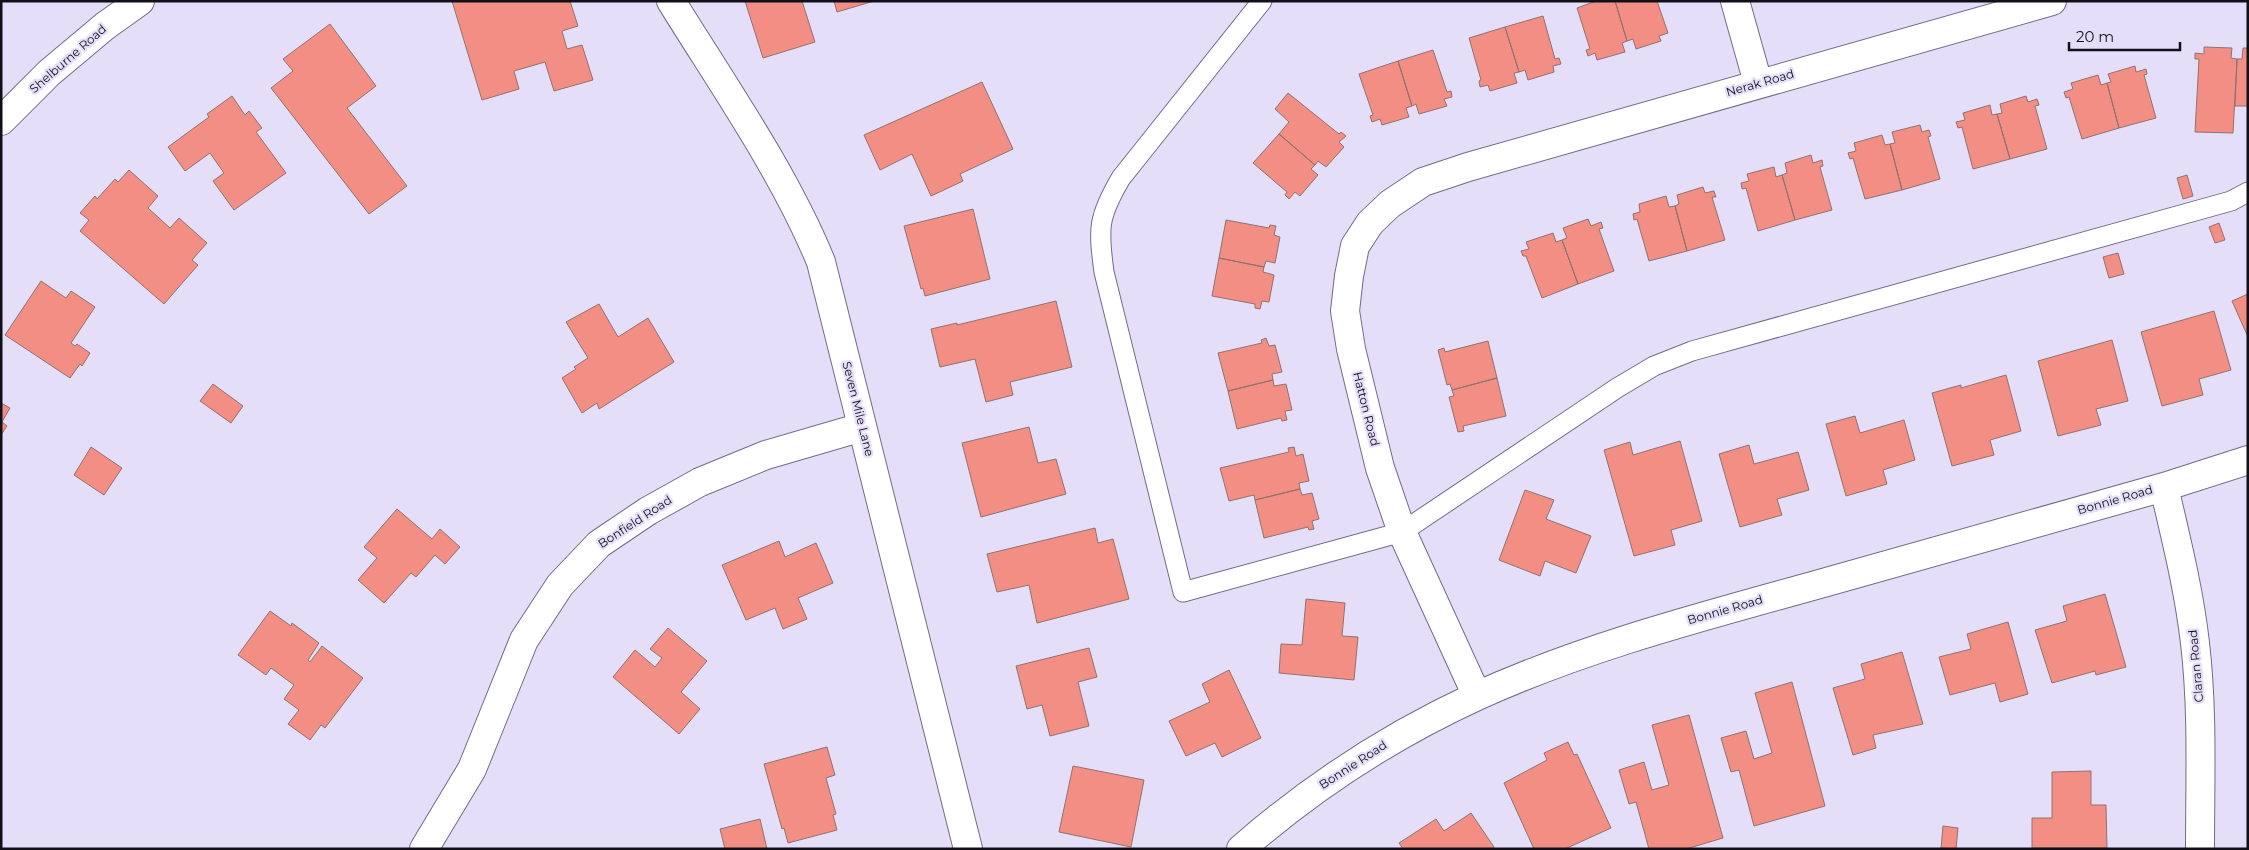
<svg xmlns="http://www.w3.org/2000/svg" width="2249" height="850" viewBox="0 0 2249 850" font-family="Montserrat,sans-serif">
	<rect width="100%" height="100%" fill="#e5def9"/>
	<path fill="#f38e85" stroke="#8f726e" d="M452,1H570L578,26L562,31L567,49L582,45L593,80L554,91L545,62L514,71L519,89L482,100Z
		M745,1H802L815,42L763,58Z
		M834,1H874L837,12Z
		M1596,1H1615L1627,41L1622,43L1625,52L1597,60L1595,53L1588,56L1586,50L1590,49L1577,8Z
		M1615,1H1657L1668,33L1659,36L1661,41L1636,49L1633,39L1627,41Z
		M1543,16L1555,59L1559,58L1561,64L1553,66L1554,72L1528,80L1525,70L1519,72L1505,27Z
		M330,24L376,86L347,108L407,186L369,214L271,88L293,71L283,59Z
		M1505,27L1519,72L1514,73L1517,83L1490,91L1488,85L1480,87L1479,81L1481,80L1469,38Z
		M2204,47L2232,48L2231,58L2237,59L2233,133L2195,132L2199,59H2195V53L2204,54Z
		M2243,48H2248V106H2235L2237,59H2242Z
		M1433,50L1447,92L1451,91L1452,97L1444,99L1447,106L1419,114L1416,104L1412,106L1398,61Z
		M1398,61L1412,106L1406,108L1409,117L1382,125L1380,119L1372,122L1370,116L1373,115L1359,74Z
		M2135,66L2136,72L2146,69L2147,74L2144,75L2156,118L2119,128L2107,83L2111,82L2108,74Z
		M2098,75L2101,85L2107,83L2119,128L2082,139L2069,97L2066,98L2064,92L2073,89L2071,83Z
		M982,82L1013,149L960,174L963,181L931,196L912,154L880,170L864,135Z
		M1288,93L1339,134L1341,132L1346,136L1339,142L1344,147L1326,167L1318,161L1315,165L1279,134L1289,122L1275,109Z
		M232,96L245,115L249,111L262,128L256,132L286,173L234,210L213,181L224,173L210,153L185,171L168,147L209,117L207,114Z
		M2026,96L2028,102L2037,99L2039,105L2035,106L2047,149L2010,159L1997,114L2002,113L2000,104Z
		M1990,105L1992,115L1997,114L2010,159L1973,169L1962,127L1958,128L1956,122L1965,120L1963,113Z
		M1920,125L1922,132L1929,130L1931,136L1928,137L1940,179L1902,190L1890,144L1895,143L1892,132Z
		M1279,134L1315,165L1311,169L1318,175L1300,196L1295,192L1289,199L1285,195L1287,192L1253,163Z
		M1882,135L1885,145L1890,144L1902,190L1865,199L1853,158L1850,159L1848,153L1856,151L1854,143Z
		M1811,155L1813,163L1822,160L1823,166L1820,167L1832,210L1795,220L1782,175L1787,173L1785,163Z
		M1774,167L1776,177L1782,175L1795,220L1758,231L1746,188L1742,189L1741,183L1749,181L1747,174Z
		M129,170L158,196L148,208L170,228L179,218L207,243L192,260L198,265L164,304L80,231L89,220L80,213L95,196L97,199L115,179L118,182Z
		M2187,175L2193,196L2183,199L2177,178Z
		M1703,187L1705,193L1714,191L1716,197H1712L1725,240L1687,251L1675,206L1679,204L1677,195Z
		M1666,196L1669,207L1675,206L1687,251L1649,261L1637,219L1634,220L1633,214L1640,212L1639,204Z
		M973,209L990,279L925,296L923,288L921,289L904,226Z
		M1588,219L1591,226L1601,222L1603,228L1599,229L1614,271L1578,284L1562,240L1567,238L1563,228Z
		M1226,220L1269,228L1270,225L1276,226L1274,235L1280,237L1275,263L1266,261L1264,267L1219,258Z
		M2219,223L2225,240L2215,243L2209,227Z
		M1553,233L1556,242L1562,240L1578,284L1542,298L1526,256H1523L1521,251L1529,249L1526,242Z
		M2118,253L2124,274L2109,278L2103,257Z
		M1219,258L1264,267L1263,272L1274,275L1269,302L1262,301L1260,309L1255,308V304L1212,296Z
		M41,281L66,298L71,291L95,307L71,343L75,346L77,344L90,353L82,366L80,364L70,378L5,335Z
		M2248,294V337L2232,301Z
		M1056,301L1072,367L1010,382L1013,395L986,402L975,359L940,367L931,329L957,323V325Z
		M599,304L618,337L648,318L674,362L599,409L597,403L582,413L562,378L576,369L574,367L588,358L566,322Z
		M2214,311L2231,370L2199,379L2203,395L2162,406L2141,332Z
		M1266,338L1269,346L1275,345L1282,372L1272,374L1273,380L1228,391L1218,353L1262,343L1261,340Z
		M2112,340L2128,401L2096,409L2101,425L2058,436L2038,361Z
		M1488,341L1497,378L1452,390L1450,384L1447,385L1438,350L1444,348L1445,352Z
		M2006,375L2021,431L1990,440L1994,455L1952,466L1932,393L1961,385V388Z
		M1497,378L1506,416L1463,426L1464,431L1458,432L1449,397L1454,396L1452,390Z
		M1273,380L1274,386L1286,384L1292,410L1285,411L1287,420L1282,421L1281,418L1237,429L1228,391Z
		M213,384L243,406L231,423L200,401Z
		M1,403L10,408L2,422L7,426L1,435Z
		M1855,416L1860,433L1904,420L1915,460L1883,470L1887,484L1846,496L1826,424Z
		M1029,427L1038,463L1056,459L1066,494L981,517L962,443Z
		M1680,441L1702,521L1671,530L1675,545L1634,556L1604,450L1630,442L1633,455Z
		M1749,445L1754,464L1798,452L1809,490L1777,499L1782,515L1740,527L1719,454Z
		M91,447L122,468L104,495L74,475Z
		M1294,447L1296,456L1303,454L1309,481L1299,483L1300,489L1255,500L1254,495L1229,501L1220,468L1289,452L1288,448Z
		M1300,489L1302,495L1312,493L1319,519L1312,521L1314,529L1309,530L1308,527L1264,538L1255,500Z
		M1525,490L1554,500L1546,519L1591,536L1576,573L1545,561L1540,576L1499,560Z
		M397,509L432,539L440,529L460,547L445,564L435,555L416,577L411,573L384,603L358,580L377,558L364,547Z
		M1095,528L1098,543L1113,539L1129,599L1037,623L1029,585L997,592L987,554Z
		M779,541L785,557L816,543L833,583L798,598L807,619L783,629L775,608L746,620L722,565Z
		M2105,594L2126,667L2096,675L2095,671L2052,683L2035,630L2067,621L2063,606Z
		M1306,599L1345,603L1342,636L1358,637L1354,680L1279,673L1281,644L1302,645Z
		M270,611L291,626L292,623L319,643L308,660L310,662L322,646L363,678L325,728L321,725L310,740L288,724L299,710L284,699L294,685L271,668L266,675L238,655Z
		M2008,622L2028,694L2000,702L1995,683L1950,695L1939,657L1971,649L1967,634Z
		M668,628L707,661L681,692L700,709L679,734L613,677L635,650L655,667L662,658L650,649Z
		M1089,648L1097,677L1078,682L1089,726L1050,736L1042,705L1027,709L1016,666Z
		M1902,652L1923,724L1873,735L1876,748L1853,755L1833,688L1865,679L1861,664Z
		M1229,670L1261,738L1222,757L1215,743L1186,756L1169,721L1210,702L1202,684Z
		M1792,682L1825,806L1754,826L1739,770L1731,772L1721,738L1746,731L1754,759L1772,753L1755,693Z
		M1689,715L1723,838L1686,849H1649L1636,802L1629,804L1619,770L1644,762L1652,790L1669,785L1652,725Z
		M1568,742L1574,755L1577,754L1611,828L1565,849H1534L1504,783L1547,760L1544,753Z
		M827,747L835,775L826,778L836,814L833,815L837,830L788,843L784,828L782,829L764,764Z
		M1073,766L1144,780L1131,847L1059,832Z
		M2091,771V805H2106L2107,848H2032V818H2052V772Z
		M1471,813L1494,847L1491,849H1403L1399,843L1436,819L1444,831Z
		M760,819L767,849H725L720,829Z
		M1943,826L1958,828L1956,849L1941,848Z"/>
	<g fill="none" stroke-linecap="round" stroke-linejoin="round">
		<defs>
			<path id="lane" d="M1262,1L1121,178C1098,217 1098,228 1104,272L1183,592L1402,532L1617,388L1654,366L1692,351L2231,201L2248,192"/>
			<path id="street" d="M1735,1L1758,83
				M1,121L49,73L105,26L140,1
				M2164,487C2176,539 2189,590 2195,643C2203,711 2200,780 2200,849
				M1477,696L1402,532L1380,468L1351,349L1345,311L1349,276L1355,246L1370,223L1390,204L1423,182L1468,167L2052,1
				M424,849L472,769L524,640L560,585L599,544L648,511L700,482L766,455L862,427
				M1241,849C1312,787 1392,735 1477,696C1585,647 1701,617 1816,585C1932,552 2048,519 2164,487L2248,460"/>
			<path id="secondary" d="M671,1C723,85 784,172 821,262L968,849"/>
		</defs>
		<use href="#lane" stroke="#736c85" stroke-width="21"/>
		<use href="#street" stroke="#736c85" stroke-width="30"/>
		<use href="#secondary" stroke="#736c85" stroke-width="30"/>
		<use href="#lane" stroke="#fff" stroke-width="19"/>
		<use href="#street" stroke="#fff" stroke-width="28"/>
		<use href="#secondary" stroke="#fff" stroke-width="28"/>
	</g>
	<g text-anchor="middle" stroke-width="4.5" stroke-linejoin="round" paint-order="stroke">
		<g font-size="12" fill="#120f18" stroke="#e5def9">
			<text transform="translate(68 59) rotate(-41)" y="4">Shelburne Road</text>
			<text transform="translate(1760 83) rotate(-16)" y="4">Nerak Road</text>
			<text transform="translate(858 409) rotate(76)" y="4">Seven Mile Lane</text>
			<text transform="translate(1366 409) rotate(76)" y="4">Hatton Road</text>
			<text transform="translate(2115 500) rotate(-16)" y="4">Bonnie Road</text>
			<text transform="translate(635 522) rotate(-33)" y="4">Bonfield Road</text>
			<text transform="translate(1725 610) rotate(-16)" y="4">Bonnie Road</text>
			<text transform="translate(2196 666) rotate(-95)" y="4">Claran Road</text>
			<text transform="translate(1353 765) rotate(-33)" y="4">Bonnie Road</text>
		</g>
	</g>
	<rect width="2249" height="850" fill="none" stroke="#120f18" stroke-width="5"/>
	<path d="M2069 42v8h111v-8" fill="none" stroke="#120f18" stroke-width="2.5"/>
	<text x="2076" y="42" font-size="15" fill="#120f18" stroke="#e5def9" stroke-width="4" paint-order="stroke">20 m</text>
</svg>
